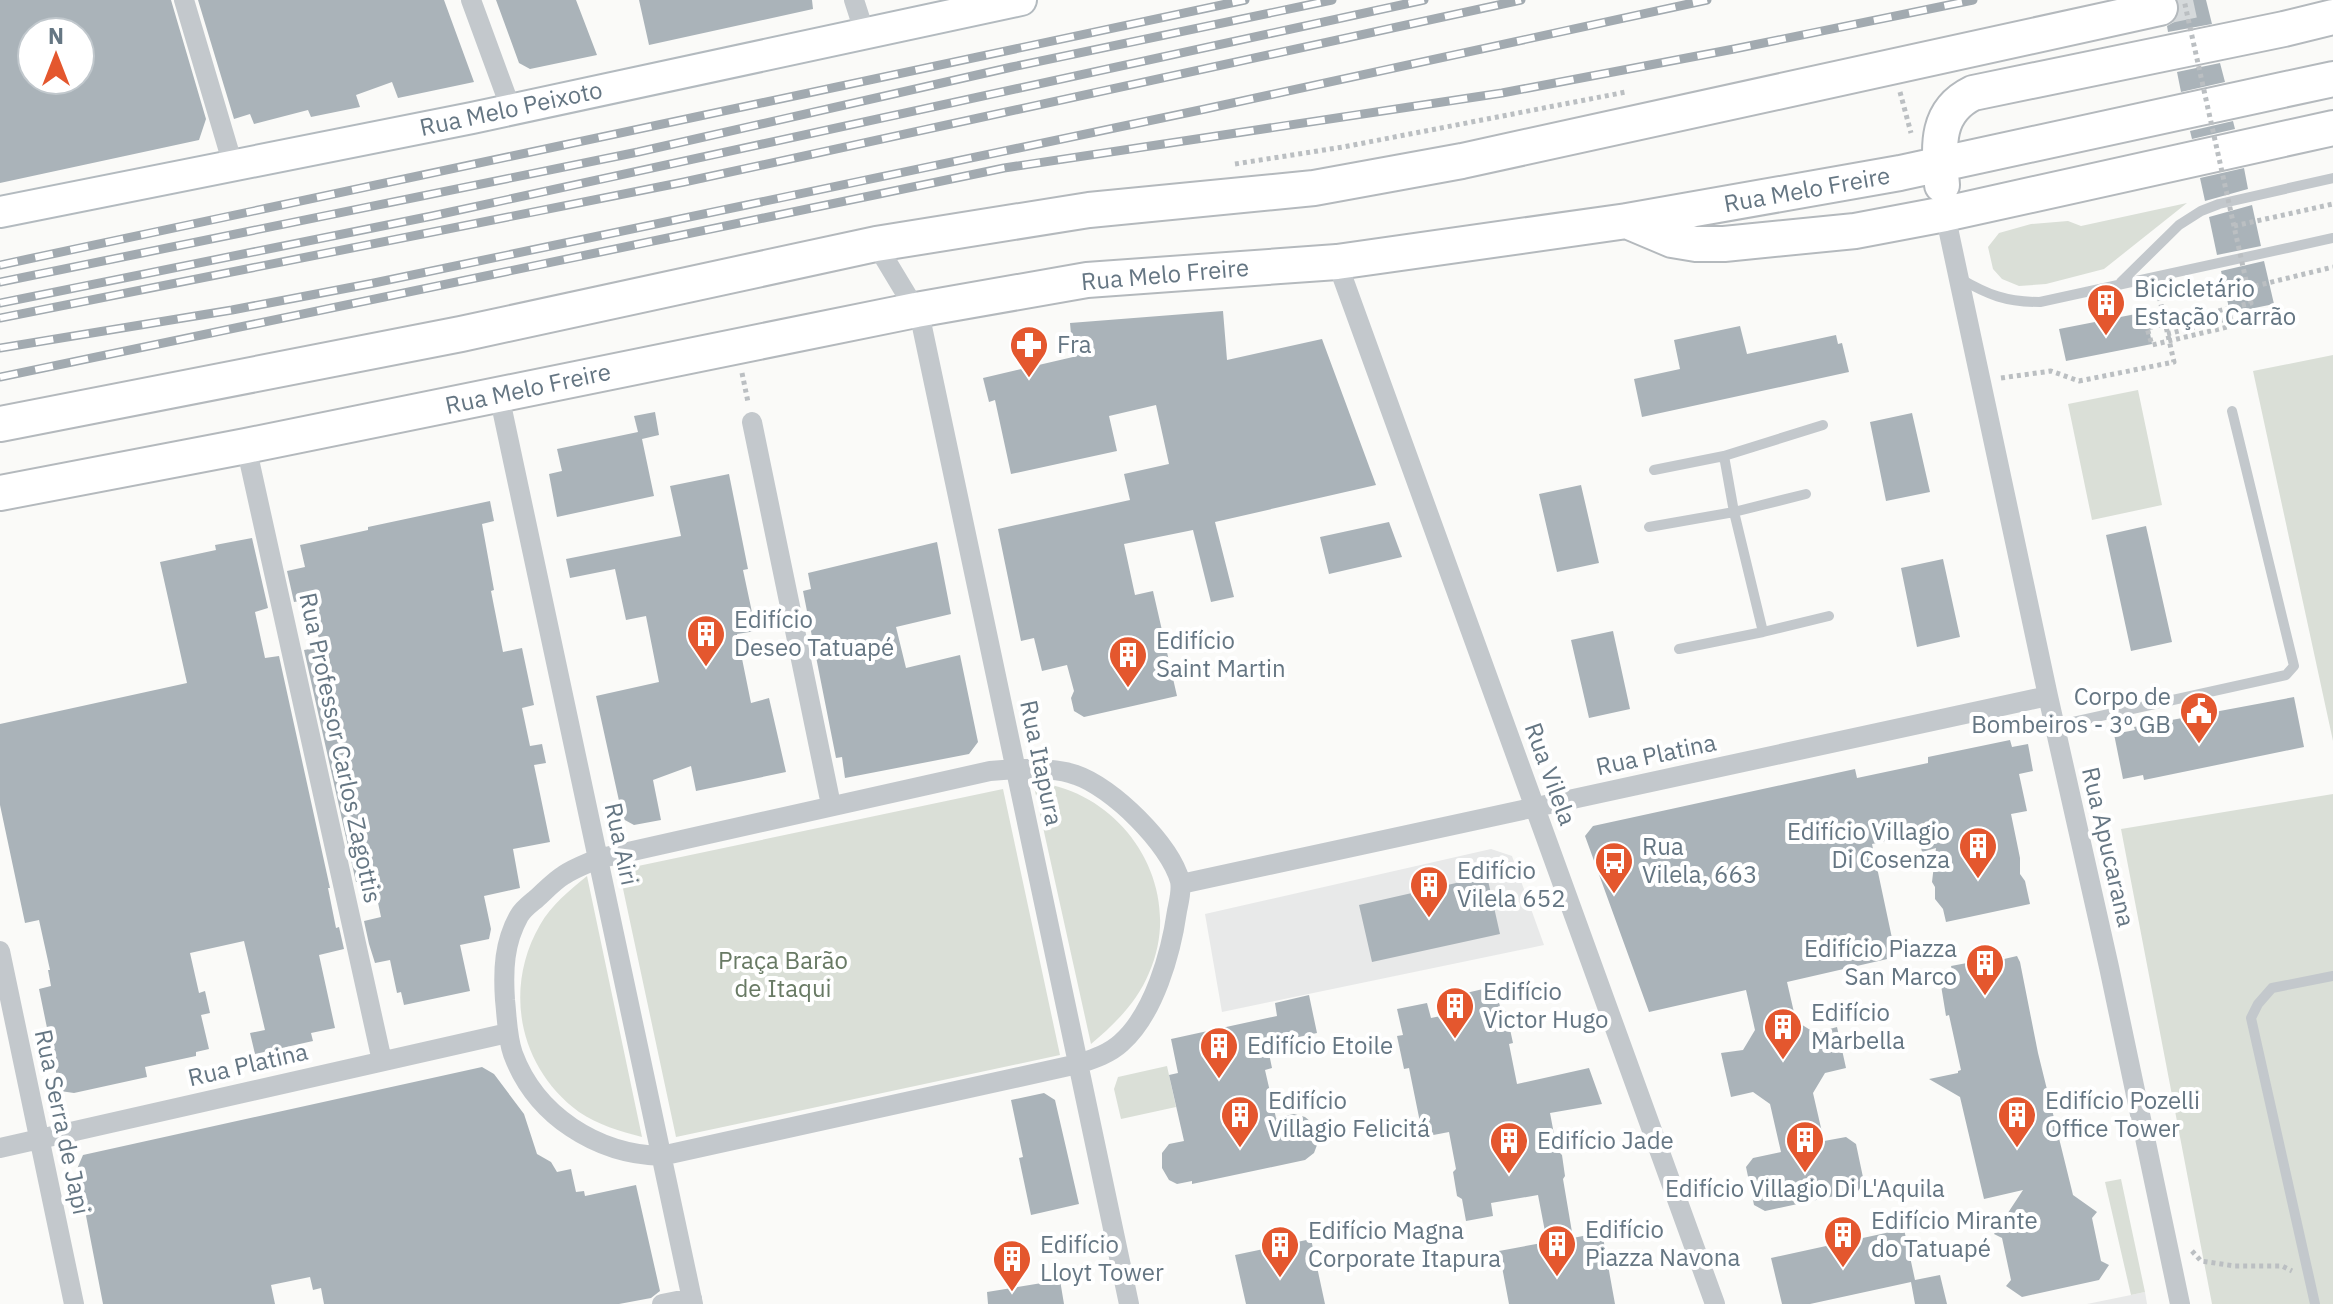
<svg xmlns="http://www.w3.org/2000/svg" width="2333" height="1304" viewBox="0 0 2333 1304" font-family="'IBM Plex Sans',sans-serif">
	<rect width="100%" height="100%" fill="#fafaf8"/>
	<path fill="#e8e9e9" d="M1491,849L1512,856L1544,945L1222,1012L1205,914Z
		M2145,1292L2147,1304H2087L2131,1295Z"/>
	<path fill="#dadfd7" d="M2187,203L2104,269L2046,284L2019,286L2002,279L1993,269L1988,247L1999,233L2031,224L2068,221L2081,226Z
		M2333,355V741L2253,371Z
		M2138,390L2162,505L2092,520L2068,404Z
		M1033,782C1123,790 1187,887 1149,973C1137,1002 1115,1024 1091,1044Z
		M1003,789L1060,1055L676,1137L619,870Z
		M2333,794V1304H2212L2121,829Z
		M587,876L642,1137C620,1131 598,1125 579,1112C519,1068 503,989 540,925C551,905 570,890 587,876Z
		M1167,1066L1176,1107L1121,1119L1114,1089L1118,1077Z
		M2121,1179L2145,1292L2131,1295L2105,1182Z"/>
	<path fill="#aab3b9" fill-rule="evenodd" d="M0,0H171L206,119L199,140L0,183ZM32,32H80V80H32Z
		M198,0H444L474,82L398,98L392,82L356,95L360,107L311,117L308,110L254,124L250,114L234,119Z
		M496,0H576L597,55L530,69L519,63Z
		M639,0H812L813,9L649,45Z
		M2178,0H2206L2212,24L2168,32L2167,26L2174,22L2179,13Z
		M2220,63L2225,82L2181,92L2177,72Z
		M2233,121L2235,129L2192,139L2190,131Z
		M2244,168L2248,189L2205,201L2200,178Z
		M2252,205L2261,246L2217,255L2209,217Z
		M2264,261L2274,304L2230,313L2221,271Z
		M1223,311L1227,360L1322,339L1376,485L1215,522L1234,597L1211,602L1193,530L1124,544L1135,595L1153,591L1177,696L1084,717L1074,711L1071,698L1074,691L1067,665L1042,671L1034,638L1021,641L998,529L1130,500L1124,474L1169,464L1156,405L1109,416L1117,451L1011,474L995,400L989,402L983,378L1073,357L1070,323Z
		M2146,312L2152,344L2066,361L2059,329Z
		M1740,326L1747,354L1836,335L1838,344L1842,343L1849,372L1642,417L1634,379L1680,369L1674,340Z
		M655,412L659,435L642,439L654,496L557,517L549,474L562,471L557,449L638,432L634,416Z
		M1912,413L1930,492L1886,501L1870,422Z
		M729,474L748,569L743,570L756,631L737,634L751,703L769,698L786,772L696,791L691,766L653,780L661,820L634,825L623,819L596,696L659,682L646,616L626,620L615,569L570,578L566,559L681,536L670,486Z
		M1581,485L1599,563L1557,572L1539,494Z
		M490,501L494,521L482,524L494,590L491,591L503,652L522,648L534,705L522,708L530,746L542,744L546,763L534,765L550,842L513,849L520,888L484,896L491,929L489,939L460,945L470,991L404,1005L401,992L397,993L390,960L375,963L369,944L364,921L381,917L373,879L356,882L304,650L321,647L315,623L310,599L294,602L287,571L305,567L300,545L368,530V527Z
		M1389,522L1402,557L1329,574L1320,537Z
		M2146,526L2172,642L2131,651L2106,535Z
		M252,538L268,608L255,612L265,658L279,656L330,888H328L336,928L339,927L344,949L319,955L335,1028L311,1033L313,1041L255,1054L250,1033L265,1030L244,941L190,953L199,993L205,991L210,1013L201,1015L209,1049L196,1052V1056L145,1067L147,1077L74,1093L60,1091L39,989L51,986L48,970H50L39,920L25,923L0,805V724L187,683L160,562L216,550L215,545Z
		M937,542L951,614L896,627L906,668L960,655L978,742L969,754L845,778L842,757L836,758L803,591L811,589L808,573Z
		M1943,559L1960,637L1917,647L1901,568Z
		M1613,631L1630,709L1589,718L1571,640Z
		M2294,697L2304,747L2144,780L2143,775L2123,779L2114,734L2135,730L2134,727Z
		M2010,740L2012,747L2028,744L2033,771L2019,774L2027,811L2011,814L2020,858V874L2025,881L2030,904L1946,922L1943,909L1935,899V887L1932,882L1936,848L1922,852L1918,834L1872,844L1896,957L1787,982L1796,1021L1815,1033L1837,1027L1846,1068L1825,1073L1813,1093L1824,1141L1846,1137L1856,1144L1864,1182L1858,1191L1765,1211L1754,1205L1746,1167L1753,1158L1781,1152L1770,1104L1753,1092L1731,1097L1721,1053L1743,1050L1755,1030L1746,990L1649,1012L1585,836L1593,826L1855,769L1857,778L1928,763V757Z
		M1487,876L1500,934L1372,962L1359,905Z
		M2004,956V959L2017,956L2020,962L2038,1053L2073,1195L2097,1212L2092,1218L2101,1261L2109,1265L2099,1280L2022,1297L2006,1286L2011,1280L2002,1238L1994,1234L2023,1190L1984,1199L1960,1097L1929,1079L1958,1073V1071L1961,1070L1949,1015L1946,1016L1939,973L1952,970L1951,966Z
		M1496,986L1501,1012L1506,1011L1513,1043L1509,1044L1517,1084L1589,1068L1602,1104L1550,1113L1557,1150L1562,1155L1565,1176L1563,1179L1573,1238L1602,1232L1615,1304H1509L1499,1251L1547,1242L1538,1195L1491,1203L1493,1216L1466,1221L1462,1199L1457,1196L1453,1172L1456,1169L1449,1132L1423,1137L1409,1068L1404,1069L1397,1036L1403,1035L1397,1009L1427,1003L1431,1018L1470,1010L1466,993Z
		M1309,995L1317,1033L1267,1044L1272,1068L1265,1070L1276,1118L1294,1114L1305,1117L1316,1126L1320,1137L1314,1153L1305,1160L1192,1184V1181L1177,1184L1169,1180L1162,1168V1153L1169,1144L1184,1141L1169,1075L1178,1073L1171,1039L1277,1016L1275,1003Z
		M482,1067L494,1074L524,1114L537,1154L551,1162L557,1172L571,1169L576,1192L584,1191L585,1196L636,1185L660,1291L651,1298L619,1304H324L321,1288L313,1290L310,1277L271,1285L275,1304H103L77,1169L83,1155Z
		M1044,1093L1055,1100L1079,1204L1031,1215L1019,1158L1023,1157L1011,1100Z
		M1904,1229L1915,1280L1940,1275L1947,1304H1915L1911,1282L1810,1304H1782L1771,1258Z
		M1311,1239L1325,1304H1246L1235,1255Z
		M1060,1280L1064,1304H988L987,1292Z"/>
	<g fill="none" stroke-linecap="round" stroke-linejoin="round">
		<path stroke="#d5d9db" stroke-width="34" stroke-dasharray="34 17" stroke-linecap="butt" d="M2160,8L2197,0"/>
		<defs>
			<path id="secondary" d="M0,212L472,118L1021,0"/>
			<path id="trunk" d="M1942,185C1939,148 1934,112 1973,93L2284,29L2333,17
				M1627,221L1672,240L1696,244H1724L1855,231L1945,214L2333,128
				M0,424L461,334L876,244L1089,210L1314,188L1462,161L2160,8
				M0,493L246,446L916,310L1087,280L1337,262L1627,221L1900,173L2333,79"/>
		</defs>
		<use href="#secondary" stroke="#b3babf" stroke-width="34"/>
		<use href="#trunk" stroke="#b4b9bd" stroke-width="38"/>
		<path stroke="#bbbfc2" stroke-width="5" stroke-dasharray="4 4" stroke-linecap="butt" d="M1900,92L1911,133
			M1235,164L1343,147L1626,92
			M2234,226L2333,204
			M2247,288L2333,267
			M742,373L748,402
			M2001,378L2051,371L2079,381L2174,362L2158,291
			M2192,1251L2201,1261L2235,1266H2282L2292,1271"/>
		<path stroke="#c3c8cc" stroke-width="10" d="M1959,278C1988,295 2006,302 2040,302L2333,238
			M2121,282L2179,225L2201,211L2219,204L2333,178
			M1654,470L1724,456
			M1649,527L1734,512L1806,494
			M1763,632L1829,616
			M1679,649L1763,632L1734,512L1724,456L1823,425
			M2055,726L2286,675L2294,666L2232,411
			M2315,1304L2251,1018L2258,1004L2272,988L2333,976"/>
		<path stroke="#c3c8cc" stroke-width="20" d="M184,0L233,165
			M471,0L511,109
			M854,0L865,34
			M1945,214L2048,696L2109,967L2180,1304
			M876,244L920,317L1129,1304
			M1337,262L1715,1304
			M499,395L693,1304
			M752,422L831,805
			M246,446L382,1061
			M1016,769C1035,769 1057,768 1076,775C1112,787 1170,844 1180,881C1182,890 1179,901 1177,911C1171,953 1154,1014 1121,1043C1109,1054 1093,1059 1078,1064L661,1156C597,1154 536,1116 513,1054C507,1037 507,1018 505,1000C503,970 504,943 519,916C523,909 530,904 536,899C545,891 554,881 564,875C574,868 586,864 597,859L990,771Z
			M1181,884L2048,696
			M0,951L74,1304
			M0,1148L508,1033
			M662,1304L692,1298"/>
		<use href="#secondary" stroke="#fff" stroke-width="30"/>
		<use href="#trunk" stroke="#fff" stroke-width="34"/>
		<defs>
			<path id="rail" d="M0,265L1245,0
				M0,282L638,152L1012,67L1332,0
				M0,303L432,216L1424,0
				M0,318L684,182L1521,0
				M0,348L232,310L374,283L1205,109L1707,0
				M0,377L1004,168L1502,93L1734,49L1973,0"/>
		</defs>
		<use href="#rail" stroke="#a2aab0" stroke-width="9"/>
		<use href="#rail" stroke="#fff" stroke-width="6" stroke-dasharray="18" stroke-linecap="butt"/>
		<path stroke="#bbbfc2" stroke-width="5" stroke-dasharray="4 4" stroke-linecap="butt" d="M2167,334L2239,316L2240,324L2152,345L2147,328L2251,303L2184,0"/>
	</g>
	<defs>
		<symbol id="building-pin" viewBox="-11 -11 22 30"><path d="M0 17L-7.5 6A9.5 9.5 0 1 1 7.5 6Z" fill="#e4572e" stroke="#fff"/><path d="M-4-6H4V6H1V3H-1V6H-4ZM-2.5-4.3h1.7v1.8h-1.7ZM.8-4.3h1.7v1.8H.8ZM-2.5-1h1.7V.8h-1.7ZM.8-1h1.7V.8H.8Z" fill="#fff"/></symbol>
		<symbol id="pharmacy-pin" viewBox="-11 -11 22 30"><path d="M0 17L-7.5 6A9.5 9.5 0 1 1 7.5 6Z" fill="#e4572e" stroke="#fff"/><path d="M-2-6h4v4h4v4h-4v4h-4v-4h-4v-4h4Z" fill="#fff"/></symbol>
		<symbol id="civic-pin" viewBox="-11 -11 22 30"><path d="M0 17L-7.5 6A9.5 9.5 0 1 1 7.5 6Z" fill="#e4572e" stroke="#fff"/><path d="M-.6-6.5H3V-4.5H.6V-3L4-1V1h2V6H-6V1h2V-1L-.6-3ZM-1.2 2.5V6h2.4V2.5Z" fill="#fff"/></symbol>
		<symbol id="bus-pin" viewBox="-11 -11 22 30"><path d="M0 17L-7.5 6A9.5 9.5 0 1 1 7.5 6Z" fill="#e4572e" stroke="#fff"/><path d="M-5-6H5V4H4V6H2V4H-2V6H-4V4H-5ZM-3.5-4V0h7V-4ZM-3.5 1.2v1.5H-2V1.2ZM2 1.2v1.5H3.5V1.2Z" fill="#fff"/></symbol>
	</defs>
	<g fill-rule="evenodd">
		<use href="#building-pin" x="2084" y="281" width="44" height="60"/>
		<use href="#pharmacy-pin" x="1007" y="323" width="44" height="60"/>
		<use href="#building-pin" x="684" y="612" width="44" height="60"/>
		<use href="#building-pin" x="1106" y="633" width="44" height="60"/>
		<use href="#civic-pin" x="2177" y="689" width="44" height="60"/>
		<use href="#building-pin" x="1956" y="824" width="44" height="60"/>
		<use href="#bus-pin" x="1592" y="839" width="44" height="60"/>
		<use href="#building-pin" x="1407" y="863" width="44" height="60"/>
		<use href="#building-pin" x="1963" y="941" width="44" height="60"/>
		<use href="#building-pin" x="1433" y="984" width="44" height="60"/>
		<use href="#building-pin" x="1761" y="1005" width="44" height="60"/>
		<use href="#building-pin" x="1197" y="1024" width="44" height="60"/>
		<use href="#building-pin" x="1218" y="1093" width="44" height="60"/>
		<use href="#building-pin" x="1995" y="1093" width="44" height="60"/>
		<use href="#building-pin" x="1783" y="1118" width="44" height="60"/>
		<use href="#building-pin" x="1487" y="1119" width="44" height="60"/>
		<use href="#building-pin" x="1821" y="1213" width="44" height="60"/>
		<use href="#building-pin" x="1535" y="1222" width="44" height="60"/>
		<use href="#building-pin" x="1258" y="1223" width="44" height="60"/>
		<use href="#building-pin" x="990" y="1237" width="44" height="60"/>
	</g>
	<g text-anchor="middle" stroke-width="8" stroke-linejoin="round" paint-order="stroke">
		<g font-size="24" fill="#657683" stroke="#fff">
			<text transform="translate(511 109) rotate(-12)" y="8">Rua Melo Peixoto</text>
			<text transform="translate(1807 190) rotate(-10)" y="8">Rua Melo Freire</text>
			<text transform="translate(1165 275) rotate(-5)" y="8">Rua Melo Freire</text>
			<text transform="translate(528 389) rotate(-12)" y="8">Rua Melo Freire</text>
			<text transform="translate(340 748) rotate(78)" y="8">Rua Professor Carlos Zagottis</text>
			<text transform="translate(1656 755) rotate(-12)" y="8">Rua Platina</text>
			<text transform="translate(1041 763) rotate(78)" y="8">Rua Itapura</text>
			<text transform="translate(1550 774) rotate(70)" y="8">Rua Vilela</text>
			<text transform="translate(621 844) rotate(78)" y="8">Rua Airi</text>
			<text transform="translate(2108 847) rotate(77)" y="8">Rua Apucarana</text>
			<text transform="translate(248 1065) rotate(-13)" y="8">Rua Platina</text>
			<text transform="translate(62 1122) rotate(78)" y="8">Rua Serra de Japi</text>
		</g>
		<g font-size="24" fill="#657683" stroke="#fff" text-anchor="start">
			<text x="2134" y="297">Bicicletário<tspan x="2134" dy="28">Estação Carrão</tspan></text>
			<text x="1057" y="353">Fra</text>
			<text x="734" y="628">Edifício<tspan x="734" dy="28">Deseo Tatuapé</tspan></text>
			<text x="1156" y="649">Edifício<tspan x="1156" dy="28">Saint Martin</tspan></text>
			<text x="2171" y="705" text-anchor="end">Corpo de<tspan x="2171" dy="28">Bombeiros - 3º GB</tspan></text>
			<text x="1950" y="840" text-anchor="end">Edifício Villagio<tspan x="1950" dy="28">Di Cosenza</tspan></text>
			<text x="1642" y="855">Rua<tspan x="1642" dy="28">Vilela, 663</tspan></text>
			<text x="1457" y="879">Edifício<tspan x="1457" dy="28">Vilela 652</tspan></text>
			<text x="1957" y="957" text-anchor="end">Edifício Piazza<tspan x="1957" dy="28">San Marco</tspan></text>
			<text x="1483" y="1000">Edifício<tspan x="1483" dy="28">Victor Hugo</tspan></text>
			<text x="1811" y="1021">Edifício<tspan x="1811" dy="28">Marbella</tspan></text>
			<text x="1247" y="1054">Edifício Etoile</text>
			<text x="1268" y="1109">Edifício<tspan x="1268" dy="28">Villagio Felicitá</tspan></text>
			<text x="2045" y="1109">Edifício Pozelli<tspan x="2045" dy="28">Office Tower</tspan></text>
			<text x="1537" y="1149">Edifício Jade</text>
			<text x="1805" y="1197" text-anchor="middle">Edifício Villagio Di L'Aquila</text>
			<text x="1871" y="1229">Edifício Mirante<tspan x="1871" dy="28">do Tatuapé</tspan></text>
			<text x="1585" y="1238">Edifício<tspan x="1585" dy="28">Piazza Navona</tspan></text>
			<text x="1308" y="1239">Edifício Magna<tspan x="1308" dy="28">Corporate Itapura</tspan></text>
			<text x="1040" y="1253">Edifício<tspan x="1040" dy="28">Lloyt Tower</tspan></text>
		</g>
		<g font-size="24" fill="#687a64" stroke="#fff">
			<text x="783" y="969">Praça Barão<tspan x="783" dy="28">de Itaqui</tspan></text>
		</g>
	</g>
	<g transform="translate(56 56)"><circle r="38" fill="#ffffff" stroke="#c1c8cd" stroke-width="2"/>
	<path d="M0-6L14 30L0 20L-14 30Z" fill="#e4572e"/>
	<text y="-12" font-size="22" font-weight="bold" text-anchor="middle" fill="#657683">N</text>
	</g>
</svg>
